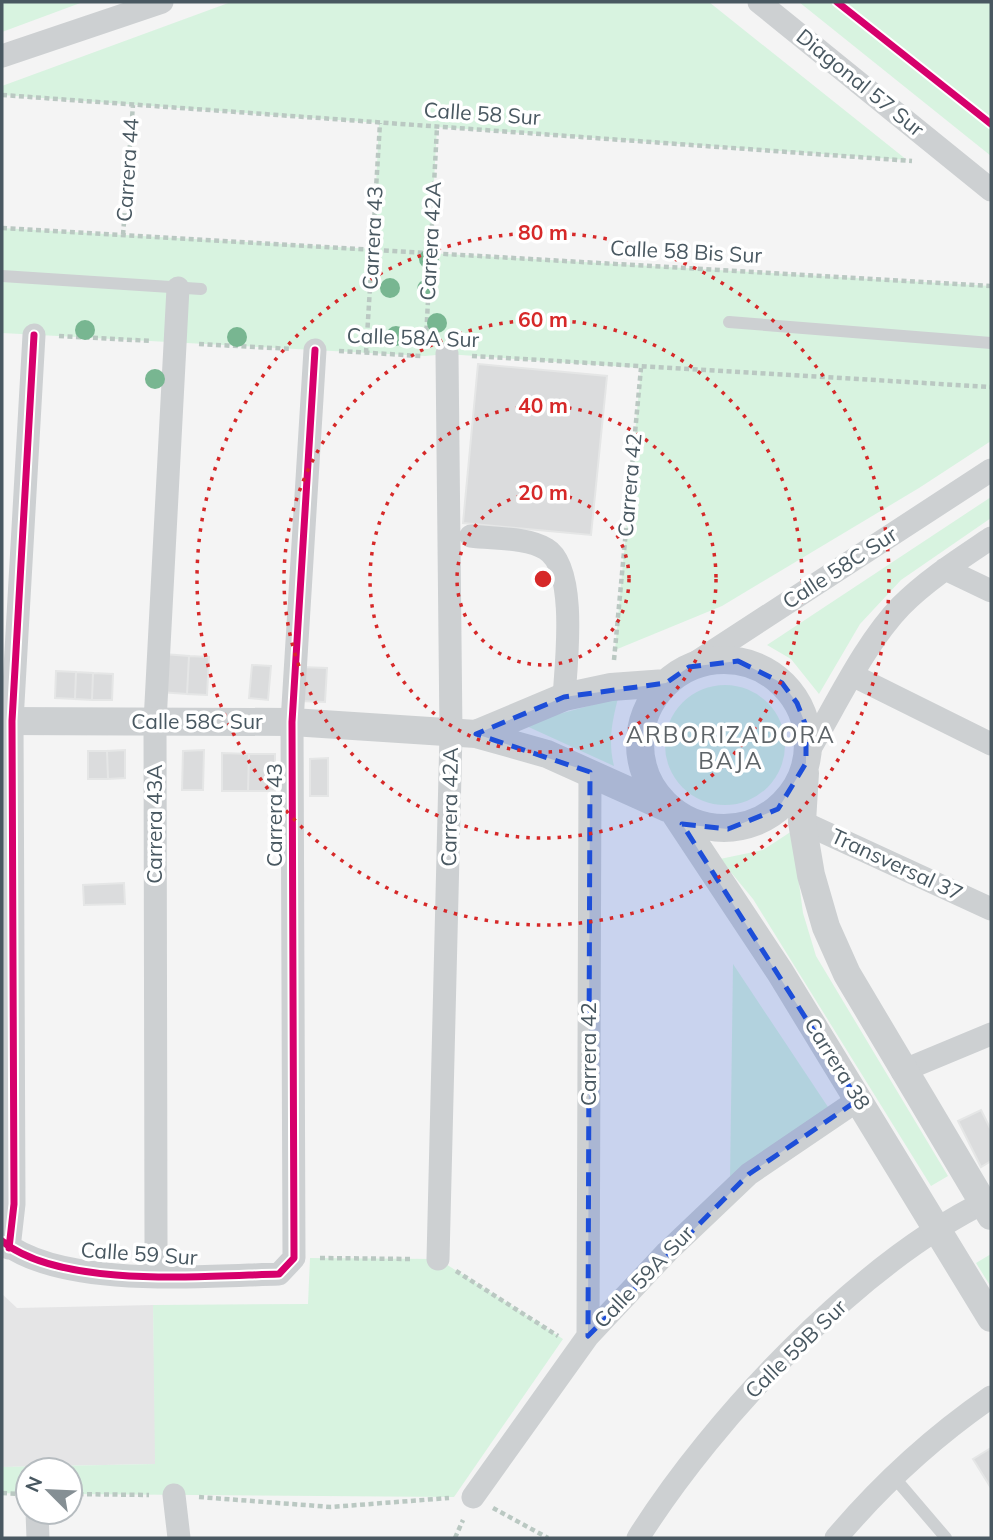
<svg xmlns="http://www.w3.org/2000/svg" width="993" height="1540" viewBox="0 0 993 1540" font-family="Mulish,sans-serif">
	<rect width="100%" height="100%" fill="#f4f4f4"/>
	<path fill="#e5e5e6" d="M2,1294L17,1308L153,1305L156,1464L2,1467Z"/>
	<path fill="#d8f3e0" d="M2,2H83L2,32Z
		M231,2H709L907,160L437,127L430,253L991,286V441L919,488L722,606L615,650L641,368L447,354L425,356L2,333V228L373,249L379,123L2,95V86Z
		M799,2H991V156Z
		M991,497V518L901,580L860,624L819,694L791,659L767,645Z
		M665 745a60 60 0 1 1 120 0a60 60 0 1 1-120 0Z
		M618,698C612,722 608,742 614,766L522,724Z
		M792,831L803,913L816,956L948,1176L931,1186L753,899L720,859L763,850Z
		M733,964L828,1107L730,1181Z
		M991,1254V1287L976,1263Z
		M310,1258L438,1259L563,1339L454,1497L70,1494V1470H28V1494L2,1493V1467L155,1464L153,1305L308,1304Z"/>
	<path fill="#dbdcdd" stroke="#e5e6e6" stroke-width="2" d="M478,364L607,376L591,535L463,523Z
		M163,654L189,656L187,694L160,692Z
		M189,656L209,657L207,695L187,694Z
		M252,665L271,666L268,700L249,698Z
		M300,667L327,668L325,702L299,701Z
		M56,671L76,672L75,699L55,698Z
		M76,672L93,673L92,700L75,699Z
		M93,673L113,674L112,700H92Z
		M125,750V778L108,779L107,751Z
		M204,750L203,790H182L183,751Z
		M88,751H107L108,779H88Z
		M222,753L249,754L248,791H222Z
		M249,754H275V791H248Z
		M328,758V796H310V759Z
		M124,883L125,904L84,905L83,885Z
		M981,1110L991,1130V1161L981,1167L958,1121Z
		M991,1448V1488L973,1459Z"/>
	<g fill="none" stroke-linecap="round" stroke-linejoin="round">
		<path stroke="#bac8c2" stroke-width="4.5" stroke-dasharray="5 3.5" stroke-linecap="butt" d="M2,95L912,161
			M2,228L991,286
			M123,235L133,105
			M59,336L152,341
			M426,339L437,127
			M199,344L292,349
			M339,351L421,356
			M366,353L380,123
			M472,356L991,387
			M614,660L641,368
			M320,1258L413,1259
			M456,1271L558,1336
			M2,1493L20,1494
			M70,1494L149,1495
			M199,1497L331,1507L449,1498
			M493,1508L548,1538
			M455,1538L463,1520"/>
		<path stroke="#cdd0d2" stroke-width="12" d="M2,276L201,289
			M729,322L991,343
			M893,1476L946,1538"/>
		<path stroke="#cdd0d2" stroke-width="23" d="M759,2L991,190
			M2,56L162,2
			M471,536C493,539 527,537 546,549C578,568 566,665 564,697
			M945,569L991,591
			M689,667L991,470
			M854,676L991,744
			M808,752C835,707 865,643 901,606C928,579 960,559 991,538
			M802,822L991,909
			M902,1071L991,1034
			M2,1241C61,1289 206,1276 279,1274L294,1258L292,722L315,350
			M9,1248L14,1204L12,721L34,335
			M438,1259L451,734L447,354
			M153,1277L156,1245L155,722L178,288
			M588,1336L590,772
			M174,1495L179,1538
			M473,1497L588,1336L667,1252L749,1174L858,1100
			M37,1512L38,1538
			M638,1538C714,1417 861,1261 991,1199
			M836,1538C881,1485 933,1437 991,1397"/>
		<path stroke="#cdd0d2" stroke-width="28" d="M640 744a84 84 0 1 1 168 0a84 84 0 1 1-168 0Z
			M2,721L292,722L476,734L547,754L667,808
			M476,734L564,697L611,687L666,683
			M805,773L802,822L811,875L826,927L847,974L991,1216
			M676,815L780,972L991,1318"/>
		<defs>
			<path id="cycleway" d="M837,2L991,124
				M2,1241C61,1289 206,1276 279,1274L294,1258L292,722L315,350
				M9,1248L14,1204L12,721L34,335"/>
		</defs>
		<use href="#cycleway" stroke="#fff" stroke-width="11"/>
		<use href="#cycleway" stroke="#d6006c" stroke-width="7"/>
	</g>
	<g fill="#78b691">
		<circle cx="429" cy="259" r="10"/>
		<circle cx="390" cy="288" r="10"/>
		<circle cx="427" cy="289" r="10"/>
		<circle cx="437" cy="323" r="10"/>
		<circle cx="85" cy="330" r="10"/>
		<circle cx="396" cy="336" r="10"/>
		<circle cx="237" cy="337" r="10"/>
		<circle cx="155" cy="379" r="10"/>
	</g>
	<path fill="#1d4ed8" fill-opacity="0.2" stroke="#1d4ed8" stroke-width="5" stroke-dasharray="14 9" stroke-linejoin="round" d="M738,661L782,683L797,703L806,726V763L778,809L728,829L682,824L858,1100L749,1174L588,1336L590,772L476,734L564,697L666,683L689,667Z"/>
	<g fill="none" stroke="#d62828" stroke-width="3.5" stroke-dasharray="3.5 7">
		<circle cx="543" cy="579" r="86"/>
		<circle cx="543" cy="579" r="173"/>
		<circle cx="543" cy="579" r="259"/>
		<circle cx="543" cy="579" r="346"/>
	</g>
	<g text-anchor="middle" stroke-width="7" stroke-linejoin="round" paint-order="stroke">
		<g font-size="21" fill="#495861" stroke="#fff">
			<text transform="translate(860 83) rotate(39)" y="7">Diagonal 57 Sur</text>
			<text transform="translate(482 114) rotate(4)" y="7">Calle 58 Sur</text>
			<text transform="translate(128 170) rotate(-86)" y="7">Carrera 44</text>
			<text transform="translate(373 238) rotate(-87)" y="7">Carrera 43</text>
			<text transform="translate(431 241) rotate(-87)" y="7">Carrera 42A</text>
			<text transform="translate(686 252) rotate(3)" y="7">Calle 58 Bis Sur</text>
			<text transform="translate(413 338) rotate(2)" y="7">Calle 58A Sur</text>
			<text transform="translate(630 485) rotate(-85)" y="7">Carrera 42</text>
			<text transform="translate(840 568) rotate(-33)" y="7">Calle 58C Sur</text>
			<text x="197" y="729">Calle 58C Sur</text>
			<text transform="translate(450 807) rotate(-89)" y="7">Carrera 42A</text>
			<text transform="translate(275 815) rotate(-90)" y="7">Carrera 43</text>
			<text transform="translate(155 824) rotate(-90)" y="7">Carrera 43A</text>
			<text transform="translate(897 865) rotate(25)" y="7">Transversal 37</text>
			<text transform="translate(589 1054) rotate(-90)" y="7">Carrera 42</text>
			<text transform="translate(837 1064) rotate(58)" y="7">Carrera 38</text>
			<text transform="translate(139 1254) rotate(4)" y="7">Calle 59 Sur</text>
			<text transform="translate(644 1277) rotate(-46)" y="7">Calle 59A Sur</text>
			<text transform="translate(796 1349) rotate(-44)" y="7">Calle 59B Sur</text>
		</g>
		<g font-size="23" letter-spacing="2" fill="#5e6468" stroke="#fff">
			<text x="731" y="743">ARBORIZADORA<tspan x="731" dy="26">BAJA</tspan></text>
		</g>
	</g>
	<circle cx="543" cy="579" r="10" fill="#d62828" stroke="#fff" stroke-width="3.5"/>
	<g font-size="21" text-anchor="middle" font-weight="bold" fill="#d62828" stroke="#fff" stroke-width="7" stroke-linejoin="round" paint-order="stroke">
		<text x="543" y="240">80 m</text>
		<text x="543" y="327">60 m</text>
		<text x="543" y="413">40 m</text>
		<text x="543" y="500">20 m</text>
	</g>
	<rect width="993" height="1540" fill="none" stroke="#495861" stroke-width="7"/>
	<g transform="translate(49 1491) rotate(294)"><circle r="33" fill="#ffffff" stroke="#b6bcc0" stroke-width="2"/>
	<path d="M0-5L12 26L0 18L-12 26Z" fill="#858f94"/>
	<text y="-10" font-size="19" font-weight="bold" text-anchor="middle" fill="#495861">N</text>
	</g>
</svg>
